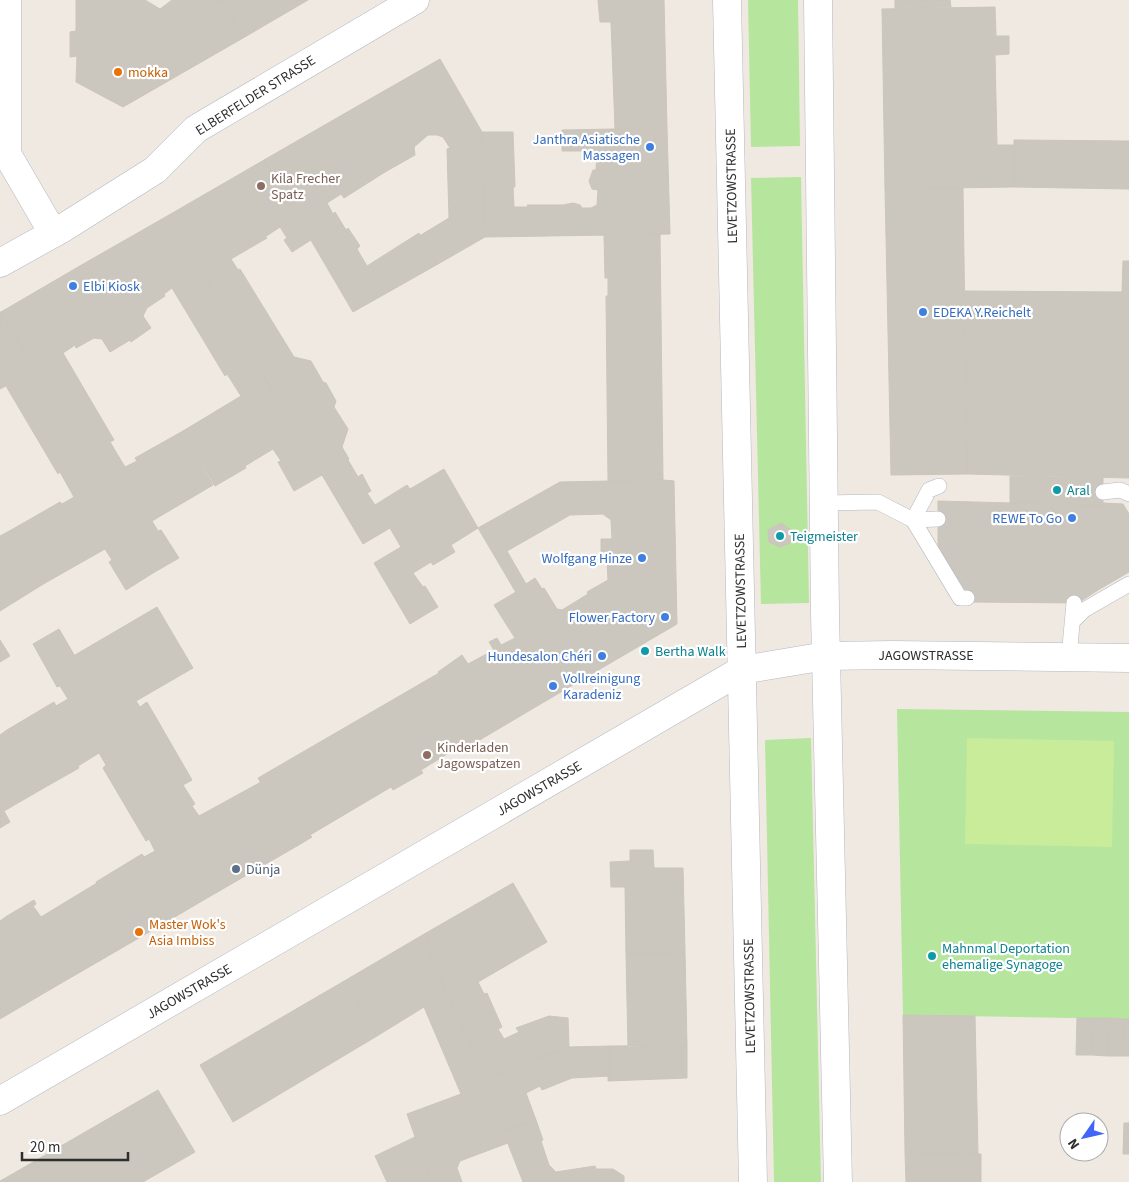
<svg xmlns="http://www.w3.org/2000/svg" width="1129" height="1182" viewBox="0 0 1129 1182" font-family="'Source Sans 3',sans-serif">
	<rect width="100%" height="100%" fill="#efe9e1"/>
	<path fill="#b6e59e" d="M748,0H798L800,146L751,147Z
		M801,177L809,603L761,604L751,178Z
		M897,709L1129,712V1019L903,1015Z
		M811,738L821,1182H774L765,740Z"/>
	<path fill="#c9ec9a" d="M967,738L1114,741L1112,847L965,844Z"/>
	<path fill="#cbc7bf" stroke="#cbc5ba" fill-rule="evenodd" d="M76,0H145L160,9L172,0H222L243,38L123,107L76,82L77,56L70,57V32L76,31Z
		M222,0H308L243,38Z
		M598,0H664L667,128L615,129L611,22H600Z
		M895,0H950L951,7L895,8Z
		M995,7L996,36H1009V54L995,55L997,145H1014V187L885,189L882,9Z
		M440,59L482,132L485,237L438,264L421,235L449,218L447,149L450,148L443,137L437,135H428L414,147L415,155L385,172L349,111Z
		M349,111L385,172L344,198L341,194L327,203L333,214L335,212L346,230L348,228L360,246L357,249L367,266L419,233L438,264L353,312L264,160Z
		M667,128L670,234L485,237L482,132H513L515,187H513L514,207H528L527,205H563L573,203L580,205L582,208H591L597,205L598,190L592,189L589,181L593,170H596L597,156L593,151H562V130Z
		M1014,140L1129,141V189L1014,187Z
		M264,160L311,240L292,252L284,240L287,238L280,227L265,237L267,238L231,259L238,270L240,269L294,357L311,361L323,382L326,383L336,401L334,407L348,429L342,447L349,459L322,475L169,215Z
		M963,188L967,474L891,475L885,189Z
		M169,215L322,475L294,491L278,462L281,461L273,449L245,466L246,468L215,486L183,431L241,396L227,374L225,376L172,288L164,294L165,296L147,308L143,316L151,328L131,342L85,263Z
		M660,234L663,480L608,481L606,296H608V278H605L604,235Z
		M1123,261H1129V478L967,474L965,291L1122,292Z
		M85,263L130,340L110,352L102,339L94,338L76,348L75,345L63,353L114,440L110,442L125,467L137,461L135,458L183,431L213,485L152,521L158,531L161,530L179,558L153,573L1,312Z
		M0,312H1L153,573L126,590L109,562L112,560L105,549L45,583L13,529L60,502L62,504L74,497L60,472L58,474L6,386L0,389Z
		M348,460L358,477L362,474L371,491L367,493L375,505L407,485L410,489L444,469L478,528L451,545L455,552L433,565L431,562L413,573L423,587L425,586L438,607L410,624L374,563L401,547L390,528L363,544L322,475Z
		M1010,476L1103,478V503L1102,505L1010,503Z
		M663,480L674,481L677,624L571,686L478,528L560,482ZM603,514L611,520L612,539H601V562H607L608,580L587,592L588,594L562,610L557,609L544,588L542,589L535,578L526,584L507,551L570,515Z
		M938,501L1050,504L1058,519L1056,525L1091,588H1096L1098,590L1078,603L970,602L938,546Z
		M1103,503L1123,504L1129,514V572L1098,590L1096,588H1091L1056,525L1058,519L1050,504L1102,505Z
		M781,523L791,530L790,543L780,547L769,542L768,530Z
		M13,529L45,583L0,611V536Z
		M516,592L571,686L478,741L438,672L462,655L468,664L494,650L489,642L497,638L501,645L515,638L494,605Z
		M157,607L193,668L136,701L140,707L147,702L192,780L183,785L195,804L192,806L199,816L261,782L297,846L214,894L75,655Z
		M59,629L214,894L132,942L96,882L142,854L144,857L155,851L149,839L146,841L103,768L106,765L99,753L78,766L79,768L42,789L7,730L54,702L56,706L68,699L60,686L57,687L33,644Z
		M0,640L10,656L0,662Z
		M439,673L478,741L464,749L462,745L421,770L423,773L393,790L391,787L310,835L312,837L297,846L258,778Z
		M7,730L42,789L4,811L10,822L0,828V735Z
		M630,850H653L654,868H683L685,952L626,954L625,887H611L610,862L630,861Z
		M97,883L132,942L51,989L7,916L34,900L36,904L33,906L41,917Z
		M513,883L547,942L478,982L484,994L487,993L502,1027L498,1029L504,1039L519,1032L516,1028L549,1016L568,1018L569,1047L486,1078L434,966L426,933Z
		M7,916L51,989L0,1019V921Z
		M426,933L434,966L486,1078L508,1143L460,1161L457,1168L462,1182H431L407,1114L461,1094L424,1007L377,1036L346,980Z
		M685,952L687,1045L628,1047L626,954Z
		M346,980L377,1036L233,1122L200,1065Z
		M903,1015L975,1016L978,1154L905,1152Z
		M1077,1018H1093L1092,1055H1076Z
		M1093,1018H1109L1108,1056L1092,1055Z
		M1109,1018L1124,1019L1123,1056H1108Z
		M1124,1019H1129V1056H1123Z
		M687,1045V1078L608,1081V1076H610V1046Z
		M610,1046V1076L572,1078L542,1090L540,1086L526,1093L536,1120L503,1131L486,1078L569,1047Z
		M158,1090L195,1152L143,1182H12L9,1176Z
		M536,1120L543,1140L541,1141L549,1165L556,1172L595,1166L596,1169H613L624,1176V1182H523L503,1131Z
		M1124,1123H1129V1154H1123Z
		M415,1137L431,1182H387L375,1156Z
		M905,1152L981,1154V1182H906Z
		M9,1176L12,1182H0V1181Z"/>
	<g fill="none" stroke-linecap="round" stroke-linejoin="round">
		<defs>
			<path id="lane" d="M939,486L929,490L913,520L960,598H967
				M1103,492L1120,490L1129,494
				M824,503L878,502L913,520L938,519
				M1073,621L1084,610L1129,584
				M1069,657L1074,603"/>
			<path id="street" d="M7,0V154L53,233
				M0,263L63,228L155,170L196,129L415,0
				M0,1101L742,670L826,656L893,655L1129,658"/>
			<path id="secondary" d="M727,0L753,1182
				M818,0L825,613L838,1182"/>
		</defs>
		<use href="#lane" stroke="#b4b7c1" stroke-width="16"/>
		<use href="#street" stroke="#b4b7c1" stroke-width="29"/>
		<use href="#secondary" stroke="#b4b7c1" stroke-width="29"/>
		<use href="#lane" stroke="#fff" stroke-width="15"/>
		<use href="#street" stroke="#fff" stroke-width="28"/>
		<use href="#secondary" stroke="#fff" stroke-width="28"/>
	</g>
	<g fill="#e8710a" stroke="#fff" stroke-width="2">
		<circle cx="118" cy="72" r="5"/>
		<circle cx="139" cy="932" r="5"/>
	</g>
	<g fill="#3f7fe0" stroke="#fff" stroke-width="2">
		<circle cx="650" cy="147" r="5"/>
		<circle cx="73" cy="286" r="5"/>
		<circle cx="923" cy="312" r="5"/>
		<circle cx="1072" cy="518" r="5"/>
		<circle cx="642" cy="558" r="5"/>
		<circle cx="665" cy="617" r="5"/>
		<circle cx="602" cy="656" r="5"/>
		<circle cx="553" cy="686" r="5"/>
	</g>
	<g fill="#8d6e63" stroke="#fff" stroke-width="2">
		<circle cx="261" cy="186" r="5"/>
		<circle cx="427" cy="755" r="5"/>
	</g>
	<g fill="#0f9aa8" stroke="#fff" stroke-width="2">
		<circle cx="1057" cy="490" r="5"/>
		<circle cx="780" cy="536" r="5"/>
		<circle cx="645" cy="651" r="5"/>
		<circle cx="932" cy="956" r="5"/>
	</g>
	<circle fill="#5c6f8a" stroke="#fff" stroke-width="2" cx="236" cy="869" r="5"/>
	<g text-anchor="middle" stroke-width="4.5" stroke-linejoin="round" paint-order="stroke">
		<g font-size="14" fill="#c56008" stroke="#fff" text-anchor="start">
			<text x="128" y="77">mokka</text>
			<text x="149" y="929">Master Wok's<tspan x="149" dy="16">Asia Imbiss</tspan></text>
		</g>
		<g font-size="14" fill="#2e2e2e" stroke="#fff">
			<text transform="translate(255 95) rotate(-32)" y="5">ELBERFELDER STRASSE</text>
			<text transform="translate(731 186) rotate(-91)" y="5">LEVETZOWSTRASSE</text>
			<text transform="translate(740 591) rotate(-91)" y="5">LEVETZOWSTRASSE</text>
			<text x="926" y="660">JAGOWSTRASSE</text>
			<text transform="translate(539 788) rotate(-30)" y="5">JAGOWSTRASSE</text>
			<text transform="translate(189 991) rotate(-30)" y="5">JAGOWSTRASSE</text>
			<text transform="translate(749 996) rotate(-91)" y="5">LEVETZOWSTRASSE</text>
		</g>
		<g font-size="14" fill="#366cbe" stroke="#fff" text-anchor="end">
			<text x="640" y="144">Janthra Asiatische<tspan x="640" dy="16">Massagen</tspan></text>
			<text x="83" y="291" text-anchor="start">Elbi Kiosk</text>
			<text x="933" y="317" text-anchor="start">EDEKA Y.Reichelt</text>
			<text x="1062" y="523">REWE To Go</text>
			<text x="632" y="563">Wolfgang Hinze</text>
			<text x="655" y="622">Flower Factory</text>
			<text x="592" y="661">Hundesalon Chéri</text>
			<text x="563" y="683" text-anchor="start">Vollreinigung<tspan x="563" dy="16">Karadeniz</tspan></text>
		</g>
		<g font-size="14" fill="#785e54" stroke="#fff" text-anchor="start">
			<text x="271" y="183">Kila Frecher<tspan x="271" dy="16">Spatz</tspan></text>
			<text x="437" y="752">Kinderladen<tspan x="437" dy="16">Jagowspatzen</tspan></text>
		</g>
		<g font-size="14" fill="#0d838f" stroke="#fff" text-anchor="start">
			<text x="1067" y="495">Aral</text>
			<text x="790" y="541">Teigmeister</text>
			<text x="655" y="656">Bertha Walk</text>
			<text x="942" y="953">Mahnmal Deportation<tspan x="942" dy="16">ehemalige Synagoge</tspan></text>
		</g>
		<g font-size="14" fill="#4e5e75" stroke="#fff" text-anchor="start">
			<text x="246" y="874">Dünja</text>
		</g>
	</g>
	<g transform="translate(1084 1137) rotate(236)"><circle r="24" fill="#ffffff" stroke="#ababab"/>
	<path d="M0-4L9 19L0 12L-9 19Z" fill="#4264fb"/>
	<text y="-8" font-size="14" font-weight="bold" text-anchor="middle" fill="#2e2e2e">N</text>
	</g>
	<path d="M22 1152v8h106v-8" fill="none" stroke="#2e2e2e" stroke-width="2.5"/>
	<text x="30" y="1152" font-size="15" fill="#2e2e2e" stroke="#ffffff" stroke-width="4" paint-order="stroke">20 m</text>
</svg>
